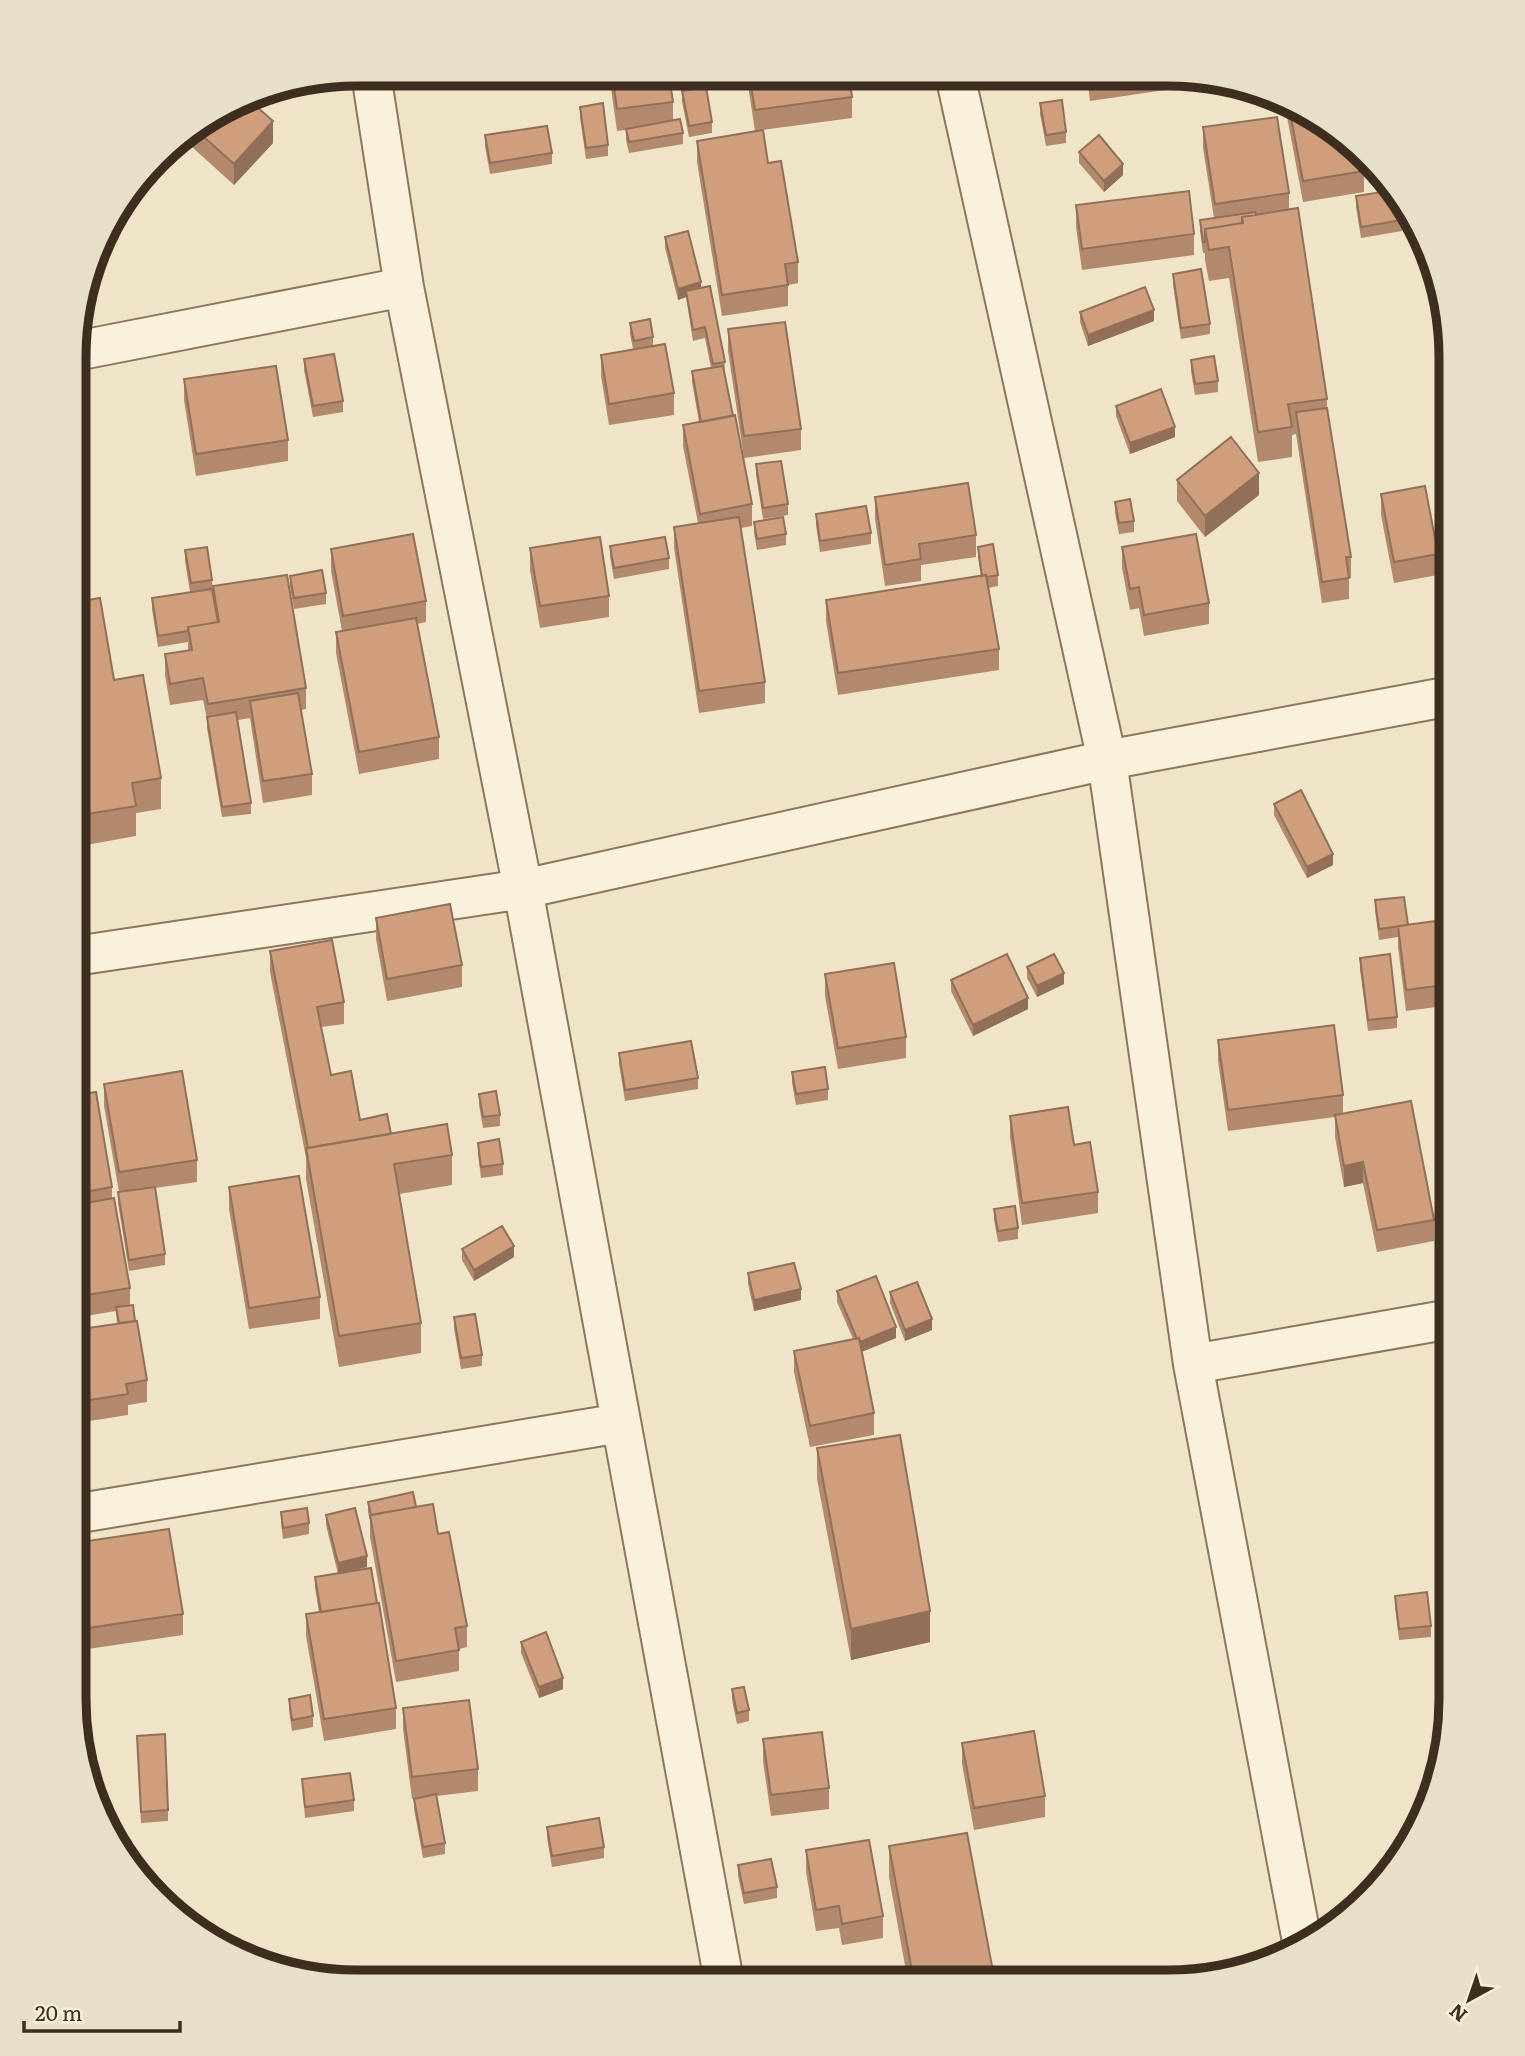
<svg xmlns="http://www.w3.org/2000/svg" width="1525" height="2056" viewBox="0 0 1525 2056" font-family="Literata,serif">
	<rect width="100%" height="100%" fill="#f0e4c8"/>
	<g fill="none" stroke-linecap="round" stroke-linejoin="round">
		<defs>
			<path id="minor" d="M371,74L404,287L523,889L724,1981
				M955,75L1107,760L1193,1364L1303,1947
				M76,351L404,287
				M75,956L523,889L1107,760L1451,696
				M1193,1364L1451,1319
				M74,1514L621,1423"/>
		</defs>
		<use href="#minor" stroke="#8d765c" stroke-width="42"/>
		<use href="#minor" stroke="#faf1dc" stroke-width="38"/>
	</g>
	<path fill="#b2896c" d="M569,74H601V78L570,81Z
		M609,74H669L673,102V120L683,133V144L629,153L626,140V130L617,131Z
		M685,74L714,75V84L688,89Z
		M749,75L852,97V118L755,131L749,92Z
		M1087,76H1179V88L1090,101Z
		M682,91L712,122V133L689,137L682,102Z
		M248,99L273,143L234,185L181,137Z
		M1040,103L1066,132V143L1046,146L1040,114Z
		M1285,106L1326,121L1364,171V192L1303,202Z
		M580,107L608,145V156L586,159L580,118Z
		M1203,127L1289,193V210L1327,399V408L1351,557V578H1349V599L1322,603L1296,434L1292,435V457L1258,462L1229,278L1209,281L1205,260V253H1203L1200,231V220L1214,218L1203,148Z
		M485,135L552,153V164L490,174L485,146Z
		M697,141L798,262V283L788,285V306L722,316L697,162Z
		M1079,152L1123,175L1104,192L1079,163Z
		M1356,196L1402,220V231L1361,238L1356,207Z
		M1076,205L1194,234V255L1082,270L1076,227Z
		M1417,223L1422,231L1427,252L1422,253Z
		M665,237L701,288L725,362L724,373L752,504V526L741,528L765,682V703L699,713L674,548V527L698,523L683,446V425L699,422L692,382V371L711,368L705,338L693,341L686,297L678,300L665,248Z
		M1173,274L1210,324V334L1181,339L1173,285Z
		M1080,312L1154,321L1088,346L1080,322Z
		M630,323L653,337V346L674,393V415L609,425L601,376V355L633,349L630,334Z
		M728,329L801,429V450L744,458L728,351Z
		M304,359L343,401V412L313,417L304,370Z
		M1191,360L1218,381V392L1195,395L1191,371Z
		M184,379L288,440V461L196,476L184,400Z
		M1116,406L1175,437L1130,454L1116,416Z
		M756,464L788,504V515L763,519L756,475Z
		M1177,480L1259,495L1205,537L1177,501Z
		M1381,494L1438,554V575L1394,583L1381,515Z
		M875,497L976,535V557L921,565V581L885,586L875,519Z
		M1115,502L1134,521V532L1119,534L1115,513Z
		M816,514L871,533V544L820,552L816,525Z
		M754,522L786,534V545L757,550L754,533Z
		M610,546L669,558V569L614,579L610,557Z
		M978,547L998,575V586L988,588L999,649V670L838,695L826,621V600L981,576L978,558Z
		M1122,547L1209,603V624L1144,636L1139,608L1130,610L1122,568Z
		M530,548L609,596V617L540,628L530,570Z
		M331,549L426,601V622L417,624L439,737V759L359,774L336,653V632L342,631L331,571Z
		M185,550L212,580L213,597V586L306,688V709L301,710L312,774V795L263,803L250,718L238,720L251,803V814L222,817L207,728V719L203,700L170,705L165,675V654L188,650V642L158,647L152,609V598L190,592L185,561Z
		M290,576L326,593V604L294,609L290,587Z
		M1451,584V619L1439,621L1436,598V587Z
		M75,602L161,778V809L136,813V836L75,847Z
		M1451,749V794L1446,771V750Z
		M1274,804L1333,865L1307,878L1274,815Z
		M1375,900L1408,925L1451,919V1005L1406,1011L1398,947V937L1379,940L1375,911Z
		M376,918L462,965V987L387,1001L376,939Z
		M270,951L344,1002V1024L321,1027L331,1075L360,1120L391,1134L452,1155V1185L399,1194L421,1323V1353L339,1367L306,1179V1158L270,972Z
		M1360,958L1397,1017V1028L1368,1031L1360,969Z
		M1027,967L1064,984L1037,997L1027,978Z
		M825,974L906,1037V1058L838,1069L825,996Z
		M951,980L1028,1009L973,1036L951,991Z
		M1218,1040L1343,1095V1114L1434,1220V1241L1377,1252L1363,1183L1344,1187L1335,1137V1117L1228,1131L1218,1061Z
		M619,1053L698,1078V1089L625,1101L619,1064Z
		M792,1072L828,1089V1100L796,1105L792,1083Z
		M104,1084L197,1160V1182L155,1188L165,1254V1265L129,1271L118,1203L119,1192L104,1106Z
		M479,1094L500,1115V1126L483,1128L479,1105Z
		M75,1095L112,1187V1199L130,1288V1305L147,1380V1402L128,1405V1415L83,1422L74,1371V1330L117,1324L116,1311L74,1318V1205H76L74,1200Z
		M1010,1116L1074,1145L1098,1192V1213L1022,1225L1010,1137Z
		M478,1143L503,1164V1175L481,1178L478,1154Z
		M229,1187L320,1297V1319L249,1329L229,1209Z
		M994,1209L1018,1228V1239L998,1242L994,1220Z
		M462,1249L514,1257L474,1281L462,1260Z
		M748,1273L801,1300L754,1311L748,1284Z
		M837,1291L896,1338L862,1352L874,1413V1435L810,1447L794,1372V1351L853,1339L837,1302Z
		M890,1292L932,1330L905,1341L890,1303Z
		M454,1317L482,1355V1366L461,1369L454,1328Z
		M817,1448L930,1642L851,1660L817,1479Z
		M368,1502L416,1507L438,1534L467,1626V1647L459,1649V1671L396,1682L370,1537V1521L368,1512Z
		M281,1512L309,1523V1534L283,1539L281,1523Z
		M326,1515L367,1567L345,1572L396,1708V1729L324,1741L306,1636V1614L319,1612L315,1588V1577L338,1574L326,1525Z
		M74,1543L183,1614V1635L74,1651Z
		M1395,1596L1431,1626V1637L1399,1640L1395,1607Z
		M521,1642L563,1689L539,1698L521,1653Z
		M732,1689L749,1710V1721L737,1724L732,1700Z
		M289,1699L313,1716V1727L292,1731L289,1710Z
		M403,1708L478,1769V1791L436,1796L445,1843V1854L423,1858L414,1809V1799L415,1798L412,1799L403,1729Z
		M137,1736L168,1810V1821L141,1823Z
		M763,1739L829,1788V1809L771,1816L763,1761Z
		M962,1743L1045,1796V1817L974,1830L962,1764Z
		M302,1779L354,1800V1811L305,1818Z
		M547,1827L604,1847V1858L552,1867L547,1838Z
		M889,1846L995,1982H908L889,1877Z
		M806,1850L883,1916V1938L842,1945L839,1928L816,1931L806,1872Z
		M738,1865L777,1887V1898L744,1904L738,1876Z"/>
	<path fill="#916f58" d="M273,121V143L234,185V164Z
		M1123,164V175L1104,192V181Z
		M701,282V293L686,291V297L678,300V289Z
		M1154,310V321L1088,346V335Z
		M1175,427V437L1130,454V443Z
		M1259,473V495L1205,537V516Z
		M1333,854V865L1307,878V867Z
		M1064,973V984L1037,997V986Z
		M1028,998V1009L973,1036V1025Z
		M1363,1162V1183L1344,1187V1166Z
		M514,1246V1257L474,1281V1270Z
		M801,1289V1300L754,1311V1300Z
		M932,1319V1330L905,1341V1330Z
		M896,1327V1338L858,1353V1342Z
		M367,1556V1567L338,1574V1563Z
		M930,1611V1642L851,1660V1629Z
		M563,1678V1689L539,1698V1687Z"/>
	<path fill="#cf9f7d" stroke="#916f58" stroke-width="2" d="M612,74H669L673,102L617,109Z
		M687,74L706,75L688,78Z
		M749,75H849L852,97L755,110Z
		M1088,76H1179V77L1090,90Z
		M706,87L712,122L689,126L682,91Z
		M248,99L273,121L234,164L195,129Z
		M1062,100L1066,132L1046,135L1040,103Z
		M603,103L608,145L586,148L580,107Z
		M1289,107L1326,121L1361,152L1364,171L1303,181Z
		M1277,117L1289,193L1215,204L1203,127Z
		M680,119L683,133L629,142L626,129Z
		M547,126L552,153L490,163L485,135Z
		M763,130L768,163L781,161L798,262L785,264L788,285L722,295L697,141Z
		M1099,135L1123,164L1104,181L1079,152Z
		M1395,190L1398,195L1402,220L1361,227L1356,196Z
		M1189,191L1194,234L1082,249L1076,205Z
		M1298,208L1327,399L1288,404L1292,427L1258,432L1229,247L1209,250L1205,229L1243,223L1242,217Z
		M1255,212L1256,215L1242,217V223L1205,229V242H1203L1200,220Z
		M1419,226L1422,231L1425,242H1422Z
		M688,231L701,282L678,289L665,237Z
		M1201,269L1210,324L1181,328L1173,274Z
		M710,286L725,362L713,364L705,327L693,330L686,291Z
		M1145,287L1154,310L1088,335L1080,312Z
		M650,319L653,337L634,341L630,323Z
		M785,322L801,429L744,436L728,329Z
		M665,344L674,393L609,404L601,355Z
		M334,354L343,401L313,406L304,359Z
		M1214,356L1218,381L1195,384L1191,360Z
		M276,366L288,440L196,454L184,379Z
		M723,366L733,416L701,422L692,371Z
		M1161,389L1175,427L1130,443L1116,406Z
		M1327,408L1351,557H1346L1349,578L1322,582L1296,412Z
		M735,415L752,504L700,514L683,425Z
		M1231,437L1259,473L1205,516L1177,480Z
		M781,461L788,504L763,508L756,464Z
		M968,483L976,535L919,544L921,559L885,565L875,497Z
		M1425,486L1438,554L1394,562L1381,494Z
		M1130,499L1134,521L1119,523L1115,502Z
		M866,506L871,533L820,541L816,514Z
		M739,517L765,682L699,691L674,527Z
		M783,517L786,534L757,539L754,522Z
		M413,534L426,601L343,616L331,549Z
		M1196,534L1209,603L1144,615L1139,587L1130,589L1122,547Z
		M600,537L609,596L540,606L530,548Z
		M665,537L669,558L614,568L610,546Z
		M993,544L998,575L987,577L986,575L982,576L978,547Z
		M207,547L212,580L191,583L185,550Z
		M322,570L326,593L294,598L290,576Z
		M287,575L306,688L208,704L203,678L170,684L165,654L192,650L188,627L219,622L213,586Z
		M986,575L999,649L838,673L826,600Z
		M1451,584V608L1439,610L1436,587Z
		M212,589L218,622L188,627V631L158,636L152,598Z
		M100,598L114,680L143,675L161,778L132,783L136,806L75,816V602Z
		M416,618L439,737L359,752L336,632Z
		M298,693L312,774L263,781L250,701Z
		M236,712L251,803L222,807L207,717Z
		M1451,749V773L1446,750Z
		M1301,790L1333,854L1307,867L1274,804Z
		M1404,897L1408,925L1379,929L1375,900Z
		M450,904L462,965L387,979L376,918Z
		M1451,919V984L1406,990L1398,926Z
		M332,940L344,1002L317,1007L331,1075L351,1071L360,1120L387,1114L391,1134L308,1148L270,951Z
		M1007,954L1028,998L973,1025L951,980Z
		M1054,954L1064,973L1037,986L1027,967Z
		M1390,954L1397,1017L1368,1020L1360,958Z
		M894,963L906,1037L838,1048L825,974Z
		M1334,1025L1343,1095L1228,1110L1218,1040Z
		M691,1041L698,1078L625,1090L619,1053Z
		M825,1067L828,1089L796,1094L792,1072Z
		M182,1071L197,1160L119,1172L104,1084Z
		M496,1091L500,1115L483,1117L479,1094Z
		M96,1092L112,1187L79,1193L74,1169L75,1095Z
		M1411,1101L1434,1220L1377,1230L1363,1162L1344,1166L1335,1115Z
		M1068,1107L1074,1145L1090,1142L1098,1192L1022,1203L1010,1116Z
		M447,1124L452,1155L394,1164L421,1323L339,1336L306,1148Z
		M499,1139L503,1164L481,1167L478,1143Z
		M299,1176L320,1297L249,1308L229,1187Z
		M155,1187L165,1254L129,1260L118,1192Z
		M114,1198L130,1288L74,1297V1205Z
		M1015,1206L1018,1228L998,1231L994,1209Z
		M502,1226L514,1246L474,1270L462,1249Z
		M794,1263L801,1289L754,1300L748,1273Z
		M876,1276L896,1327L860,1342L859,1338L857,1339L837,1291Z
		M917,1282L932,1319L905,1330L890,1292Z
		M133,1305L135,1321L119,1323L116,1307Z
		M475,1314L482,1355L461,1358L454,1317Z
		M137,1321L147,1380L126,1384L128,1394L83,1401L74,1350V1330Z
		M859,1338L874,1413L810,1426L794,1351Z
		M900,1435L930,1611L851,1629L817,1448Z
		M413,1492L416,1507L371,1515L368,1502Z
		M433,1504L438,1534L449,1532L467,1626L455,1628L459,1650L396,1661L370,1515Z
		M307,1508L309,1523L283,1528L281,1512Z
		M355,1508L367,1556L338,1563L326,1515Z
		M169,1529L183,1614L74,1630V1543Z
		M371,1568L377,1603L321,1612L315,1577Z
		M1427,1592L1431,1626L1399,1629L1395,1596Z
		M379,1603L396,1708L324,1719L306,1614Z
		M546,1632L563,1678L539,1687L521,1642Z
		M744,1687L749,1710L737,1713L732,1689Z
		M310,1695L313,1716L292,1720L289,1699Z
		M469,1700L478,1769L412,1777L403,1708Z
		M1034,1731L1045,1796L974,1808L962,1743Z
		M822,1732L829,1788L771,1795L763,1739Z
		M165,1734L168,1810L141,1812L137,1736Z
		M350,1773L354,1800L305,1807L302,1779Z
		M436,1794L445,1843L423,1847L414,1799Z
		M599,1818L604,1847L552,1856L547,1827Z
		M967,1833L995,1982H914L889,1846Z
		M869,1840L883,1916L842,1924L839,1906L816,1910L806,1850Z
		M771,1859L777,1887L744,1893L738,1865Z"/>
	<path d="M0 0H1525V2056H0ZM357 86H1168A271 271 0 0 1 1439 357V1699A271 271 0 0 1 1168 1970H357A271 271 0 0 1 86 1699V357A271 271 0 0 1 357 86Z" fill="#e8dfc9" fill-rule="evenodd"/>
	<path fill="none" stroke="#3d2e20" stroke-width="9" d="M357 86H1168A271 271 0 0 1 1439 357V1699A271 271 0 0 1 1168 1970H357A271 271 0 0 1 86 1699V357A271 271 0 0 1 357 86Z"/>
	<g transform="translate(1469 2000) rotate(220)" stroke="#f7eed8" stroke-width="5" paint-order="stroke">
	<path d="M0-5L12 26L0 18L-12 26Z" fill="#3d2e20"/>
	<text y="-10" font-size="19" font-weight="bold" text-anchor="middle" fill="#3d2e20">N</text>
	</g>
	<path d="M24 2021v10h156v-10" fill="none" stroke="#3d2e20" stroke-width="3.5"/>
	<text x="35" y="2021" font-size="21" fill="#3d2e20" stroke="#f7eed8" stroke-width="5" paint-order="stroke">20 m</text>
</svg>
